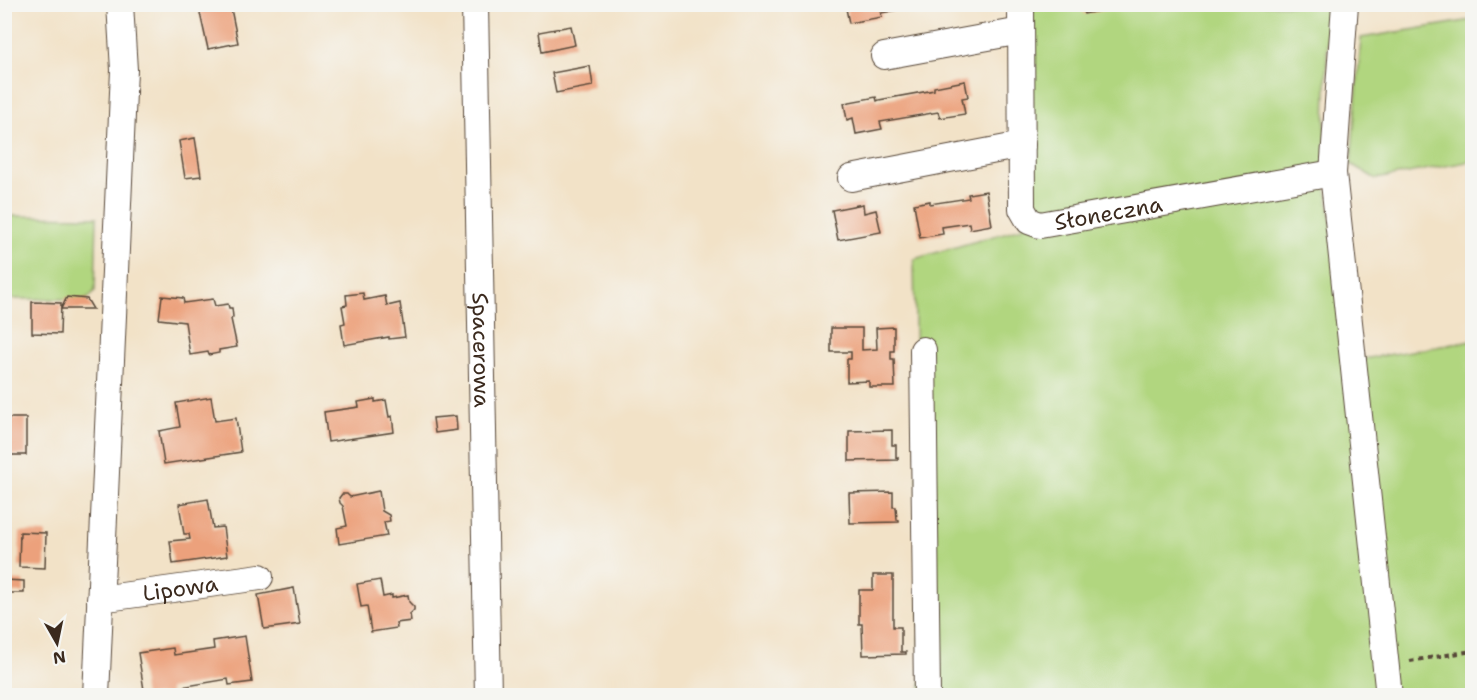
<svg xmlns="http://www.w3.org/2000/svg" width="1477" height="700" viewBox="0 0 1477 700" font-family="'Shantell Sans',sans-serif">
	<rect width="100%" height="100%" fill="#f6f6f2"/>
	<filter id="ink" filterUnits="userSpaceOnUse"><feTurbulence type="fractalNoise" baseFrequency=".0167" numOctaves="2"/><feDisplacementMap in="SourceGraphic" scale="12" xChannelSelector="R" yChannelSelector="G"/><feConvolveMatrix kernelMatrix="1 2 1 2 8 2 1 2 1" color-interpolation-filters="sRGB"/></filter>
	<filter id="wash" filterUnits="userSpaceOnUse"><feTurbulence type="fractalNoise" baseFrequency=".008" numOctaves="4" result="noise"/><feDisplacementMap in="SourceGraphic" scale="24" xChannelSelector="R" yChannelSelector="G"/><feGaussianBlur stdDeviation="1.35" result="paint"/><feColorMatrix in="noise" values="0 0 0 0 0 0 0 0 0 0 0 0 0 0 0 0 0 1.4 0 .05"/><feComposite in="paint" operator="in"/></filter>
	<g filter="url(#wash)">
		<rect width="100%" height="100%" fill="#f2e2c7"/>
		<path fill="#b1d67f" stroke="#76804e" stroke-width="1.5" d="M1021,5H1328L1324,172L1351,361L1472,341V695H921L914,259L1022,228Z
			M1472,20V161L1376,179L1351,164L1361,38Z
			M4,216L97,217L95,291L87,299H5Z"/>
		<g id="blocks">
			<path fill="#eca17b" d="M198,4H230L238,43L208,49Z
				M845,4H923V6L908,10V8L881,13L882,17L849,23Z
				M1082,4H1127V6L1084,14Z
				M571,26L575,45L542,52L539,32Z
				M590,66L593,86L556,93L552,73Z
				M965,81L968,97L962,98L965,114L940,118L938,112L880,122L882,129L856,134L853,118L847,120L844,103L876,97L877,101L879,100L934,90V87Z
				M195,138L201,176L185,178L179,141Z
				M986,191L992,225L970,229L969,223L942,227L943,234L920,238L914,204L930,201V204L969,198L968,194Z
				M863,204L864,213L876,210L881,232L838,240L832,210Z
				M363,293L364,300L385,296L387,306L400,303L405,337L389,339V337L344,345L341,324L345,323L342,306L347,305L346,295Z
				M162,296L183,298L184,303L213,299L215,306L228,304L229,308H232L233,317L231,319L237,347L219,350V353L209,355L208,352L190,355L185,322L159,319Z
				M67,297L87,299L93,309H61Z
				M32,302L61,303L60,334L32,333Z
				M894,327V351H891V359H894L895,387H869V381L847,382V359H851V352H831V328H862V350L877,349L876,328Z
				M211,397L215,421L236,418L241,452L164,464L159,431L180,427L176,403Z
				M375,399V402L386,400L389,417L392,416L394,432L328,442L324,412L359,407L358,402Z
				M456,416L457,430L435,433L433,418Z
				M4,418H26V455H4Z
				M892,430V445H896V458L898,457V460L849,461V431Z
				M379,491L382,511L389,515L390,521L384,522L387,536L339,544L337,528L347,526L343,506L340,503L339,498L342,494H347L350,497Z
				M893,492V507H896L897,520H899V522L850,523L849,493Z
				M208,499L213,528L223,527L227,556L173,564L170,541L190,539L189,534H184L179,504Z
				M20,532L46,533L45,568L19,567Z
				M873,575H893V627H901V652H906V654L863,655L862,624H859V590H873Z
				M4,580L24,581V593H4Z
				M380,580L383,597L392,595V598L408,595L409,602L414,607V610L410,614L411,621L396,623L397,628L371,632L367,606L361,607L357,584Z
				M294,588L300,624L264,629L258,595Z
				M245,636L252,682L229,685L228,679L169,689L170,695L145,696L138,653L173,648L174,655L214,649L213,641Z"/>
		</g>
	</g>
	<g filter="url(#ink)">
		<use href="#blocks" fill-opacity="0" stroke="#564637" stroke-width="1.5"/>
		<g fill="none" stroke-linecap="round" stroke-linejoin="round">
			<defs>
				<g id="minor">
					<path id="s1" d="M475,4L488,696"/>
					<path id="s2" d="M1021,4L1022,209L1029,221L1040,225L1333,173"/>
					<path d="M1345,4L1333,173L1389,696"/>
					<path d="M884,56L1021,31"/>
					<path d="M851,178L1022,145"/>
					<path d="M923,350L927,696"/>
					<path id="s3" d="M100,599L260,577"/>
					<path d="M96,696L124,70L120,4"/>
				</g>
			</defs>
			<use href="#minor" stroke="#564637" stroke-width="28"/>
			<path stroke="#564637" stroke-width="4" stroke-dasharray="4.5 4.5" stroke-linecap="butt" d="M1410,661L1472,651"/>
			<use href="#minor" stroke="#fff" stroke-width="26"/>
		</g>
	</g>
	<g text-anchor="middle" stroke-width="4.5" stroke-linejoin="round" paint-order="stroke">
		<g font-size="22" fill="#3b2a1e" stroke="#f6f6f2">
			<text dy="8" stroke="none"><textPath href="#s2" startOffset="300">Słoneczna</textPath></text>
			<text dy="8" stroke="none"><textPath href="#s1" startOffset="346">Spacerowa</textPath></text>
			<text dy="8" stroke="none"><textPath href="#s3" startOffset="81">Lipowa</textPath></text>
		</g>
	</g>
	<rect width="1477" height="700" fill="none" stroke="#f6f6f2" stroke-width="24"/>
	<g transform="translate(57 643) rotate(171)" stroke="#f6f6f2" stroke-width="4.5" paint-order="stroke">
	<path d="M0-4.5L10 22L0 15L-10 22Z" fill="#3b2a1e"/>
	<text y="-9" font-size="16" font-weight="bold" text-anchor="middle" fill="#3b2a1e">N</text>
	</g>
</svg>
